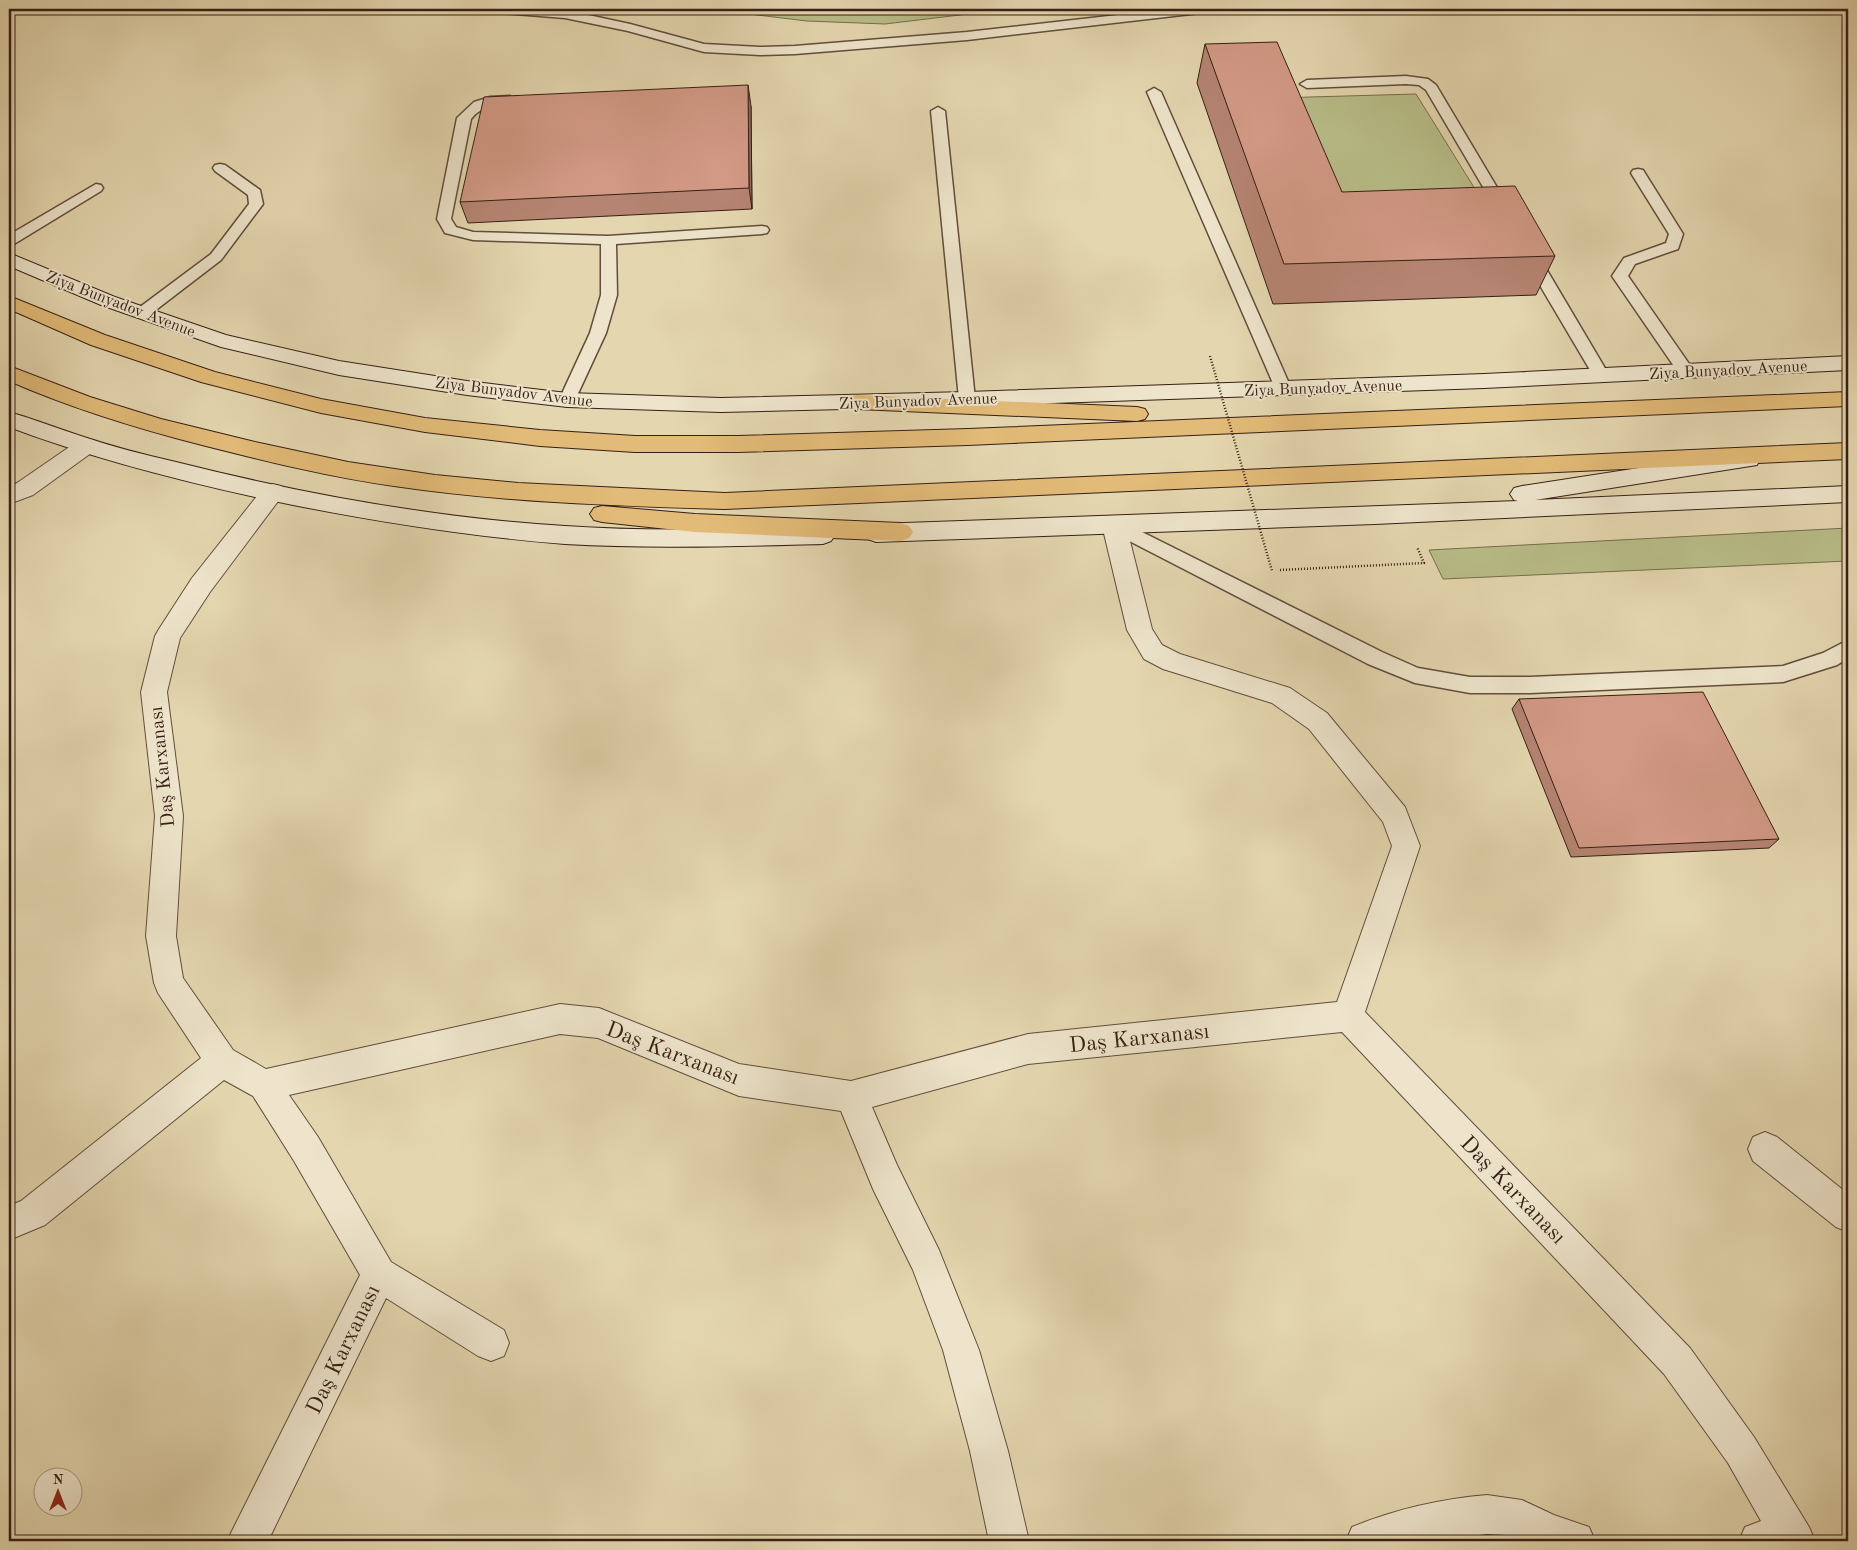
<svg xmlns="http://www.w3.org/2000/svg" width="1857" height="1550" viewBox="0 0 1857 1550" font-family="'Old Standard TT',serif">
	<rect width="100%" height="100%" fill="#e4d6af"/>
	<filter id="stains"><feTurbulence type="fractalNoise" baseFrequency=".004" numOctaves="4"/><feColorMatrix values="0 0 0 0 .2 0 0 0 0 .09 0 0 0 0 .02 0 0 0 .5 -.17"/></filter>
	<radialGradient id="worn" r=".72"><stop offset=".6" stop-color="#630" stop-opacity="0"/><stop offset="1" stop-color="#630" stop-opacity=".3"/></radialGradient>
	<path fill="#b8bd88" stroke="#776e4e" d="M707,9H1010L885,24L807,21Z
		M1416,94L1498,226L1329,231L1275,98Z
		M1848,528V561L1443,579L1429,550Z"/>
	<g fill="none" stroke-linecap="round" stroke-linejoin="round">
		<defs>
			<path id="lane" d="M494,9L565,10L630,24L704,44L760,47L795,46L967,32L1171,9H1206L1200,13L967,40L795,54L760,55L704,52L628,31L565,18L500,13Z
				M1406,76L1428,79L1436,85L1511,211L1509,214H1499L1426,90L1419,85L1406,84L1307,88L1300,84L1307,80Z
				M1154,88L1161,92L1291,388L1289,392L1283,393L1277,392L1275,388L1147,92Z
				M510,96L517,100L515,103C497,107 484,103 471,119L451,219L456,227L473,232L608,236L762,226L767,227L769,230L767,233L762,234L616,244L617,295L606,333L575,400L573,404L567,406L561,404L559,400L590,333L601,295V244L473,240L445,233L437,219L457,118L474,102L490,97Z
				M938,107L945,111L975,399L973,403L967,405L961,403L959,399L931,111Z
				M220,164L225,165L260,190L263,204L221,260L148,316H136L134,313L136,310L211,254L249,204L248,195L215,171L213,168L215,165Z
				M1638,169L1643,170L1683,234L1678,249L1635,264L1628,276L1694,371L1692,375L1686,376L1680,375L1612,276L1624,258L1666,243L1669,234L1631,173L1633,170Z
				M96,184L101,185L103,188L101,191L14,244L9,245V235Z
				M1530,250L1535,252L1538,255L1609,375L1607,379L1601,380L1595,379L1593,375L1522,255L1525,252Z
				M1114,518L1382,652L1418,668L1470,677H1530L1783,666L1823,653L1848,640V658L1837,665L1783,682L1530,693H1470L1415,683L1368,664L1108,530L1105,525L1108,520Z"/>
			<path id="street" d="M86,438L94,441L97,446L94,451L33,495L9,504V487L17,483L78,441Z
				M273,484L281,486L285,492L210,592L180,638L167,692L183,816L176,936L183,978L233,1050L266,1069L560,1004L599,1008L739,1064L851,1081L1028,1034L1337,1002L1392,846L1383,822L1309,729L1272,703L1163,669L1144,659L1127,630L1102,525L1106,519L1114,516L1122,519L1126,525L1152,629L1162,645L1180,654L1290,688L1327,713L1405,807L1420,846L1365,1012L1690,1348L1754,1437L1809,1527L1815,1541H1739L1745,1527L1761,1521L1728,1463L1664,1374L1342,1032L1028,1064L872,1107L897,1165L939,1250L979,1350L1008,1451L1029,1541H989L970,1451L943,1350L913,1270L873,1189L841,1111L739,1096L598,1038L560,1034L289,1095L318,1137L391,1262L504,1330L509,1343L504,1356L491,1361L478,1356L386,1298L268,1541H227L360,1275L294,1161L253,1096L224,1080L45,1225L9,1240V1206L21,1201L201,1058L158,993L154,983L146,936L155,816L141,692L155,636L159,629L192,578L265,486Z
				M1765,1132L1777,1137L1848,1194V1232L1836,1227L1753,1161L1748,1149L1753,1137Z
				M1487,1495L1522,1500L1554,1515L1589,1527L1595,1541H1523L1506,1535L1487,1534L1432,1541H1346L1352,1527C1396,1509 1440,1499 1487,1495Z"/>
			<path id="secondary" d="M9,253L115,297L226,335L339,361L467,381L567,393L721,398L967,392L1484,374L1848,356V370L1484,388L967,406L721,412L567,407L467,395L339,375L221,347L101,305L9,266Z
				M9,412C34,419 59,429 84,437C114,447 145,455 176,462C303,494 434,518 565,526C651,532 737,529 823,526L831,529L835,535L831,541L823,544C737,546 651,549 565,544C475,537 386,523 298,506C200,486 102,462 9,427Z
				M1749,451L1757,453L1760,459L1757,465L1535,500L1848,486V502L1375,524L876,542L868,539L864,533L868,527L876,524L1518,501L1514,500L1510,494L1514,488L1522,486Z"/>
			<path id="primary" d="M9,296L105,335L215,372L321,399L425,418L540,430L635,436H738L968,429L1848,392V406L968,445L738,452H635L540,446L425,432L321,413L201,382L91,345L9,309Z
				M9,366L90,397L161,419L255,442L348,462L435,475L518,483L725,493L1848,443V459L725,509C614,506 503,502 394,486C329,477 265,461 202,445C136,428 71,408 9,381Z
				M857,395L1137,407L1145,409L1148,414L1145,419L1137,421L857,409L849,407L846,402L849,397Z
				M602,506L695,514L901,523L909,526L913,532L909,538L901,541L695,532L602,522L594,520L590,514L594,508Z"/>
		</defs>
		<use href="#lane" stroke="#624d3c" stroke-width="3"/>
		<use href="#street" stroke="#624d3c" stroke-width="2"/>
		<use href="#secondary" stroke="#361f15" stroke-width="2"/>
		<use href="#primary" stroke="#361f15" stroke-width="2"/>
		<path stroke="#361f15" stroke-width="2.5" stroke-dasharray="1 2" stroke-linecap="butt" d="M1280,570L1424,563L1417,547"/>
		<use href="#lane" fill="#ede4cb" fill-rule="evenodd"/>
		<use href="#street" fill="#ede4cb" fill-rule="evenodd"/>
		<use href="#secondary" fill="#ede4cb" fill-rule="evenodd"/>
		<use href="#primary" fill="#e2bb78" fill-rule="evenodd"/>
		<path stroke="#361f15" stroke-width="2.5" stroke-dasharray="1 2" stroke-linecap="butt" d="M1210,356L1272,571"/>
	</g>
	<path fill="#b58472" stroke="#361f15" d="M1205,44L1342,192L1555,256L1536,295L1273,304L1197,83Z
		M751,106L752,209L468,223L460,202Z
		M1519,699L1779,839L1769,848L1571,857L1512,709Z"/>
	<path fill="#936b5d" stroke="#361f15" d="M748,85L751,106L752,209L749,188Z"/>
	<path fill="#d29985" stroke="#361f15" d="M1277,42L1342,192L1515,186L1555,256L1284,264L1205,44Z
		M748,85L749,188L460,202L484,97Z
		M1703,692L1779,839L1579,848L1519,699Z"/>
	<g text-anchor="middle" stroke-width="4" stroke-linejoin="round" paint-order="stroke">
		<g font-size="16" fill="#361f15" stroke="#ede4cb">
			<text transform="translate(121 303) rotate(21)" y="6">Ziya Bunyadov Avenue</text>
			<text transform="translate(1728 369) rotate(-3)" y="6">Ziya Bunyadov Avenue</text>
			<text transform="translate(1323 387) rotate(-2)" y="6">Ziya Bunyadov Avenue</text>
			<text transform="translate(514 391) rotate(7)" y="6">Ziya Bunyadov Avenue</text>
			<text transform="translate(918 400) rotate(-2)" y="6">Ziya Bunyadov Avenue</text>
		</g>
		<g font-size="19" fill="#361f15" stroke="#ede4cb">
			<text transform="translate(161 767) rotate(-96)" y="7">Daş Karxanası</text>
		</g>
		<g font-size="22" fill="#361f15" stroke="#ede4cb">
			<text transform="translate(1139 1037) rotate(-6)" y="8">Daş Karxanası</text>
			<text transform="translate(673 1052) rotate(21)" y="8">Daş Karxanası</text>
			<text transform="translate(1514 1189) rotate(46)" y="8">Daş Karxanası</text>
			<text transform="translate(342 1349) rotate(-64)" y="8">Daş Karxanası</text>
		</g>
	</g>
	<rect width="1857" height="1550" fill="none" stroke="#e4d6af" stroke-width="30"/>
	<rect x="10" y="10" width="1837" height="1530" fill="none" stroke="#361f15" stroke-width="2.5"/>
	<rect x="15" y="15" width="1827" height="1520" fill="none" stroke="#361f15"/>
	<g transform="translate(58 1492)"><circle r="24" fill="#ede4cb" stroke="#a49582"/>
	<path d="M0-4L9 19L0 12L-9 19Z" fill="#8f2418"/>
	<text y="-8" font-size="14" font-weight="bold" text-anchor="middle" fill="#361f15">N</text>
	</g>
	<rect width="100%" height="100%" filter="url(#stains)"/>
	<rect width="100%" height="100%" fill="url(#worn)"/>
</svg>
